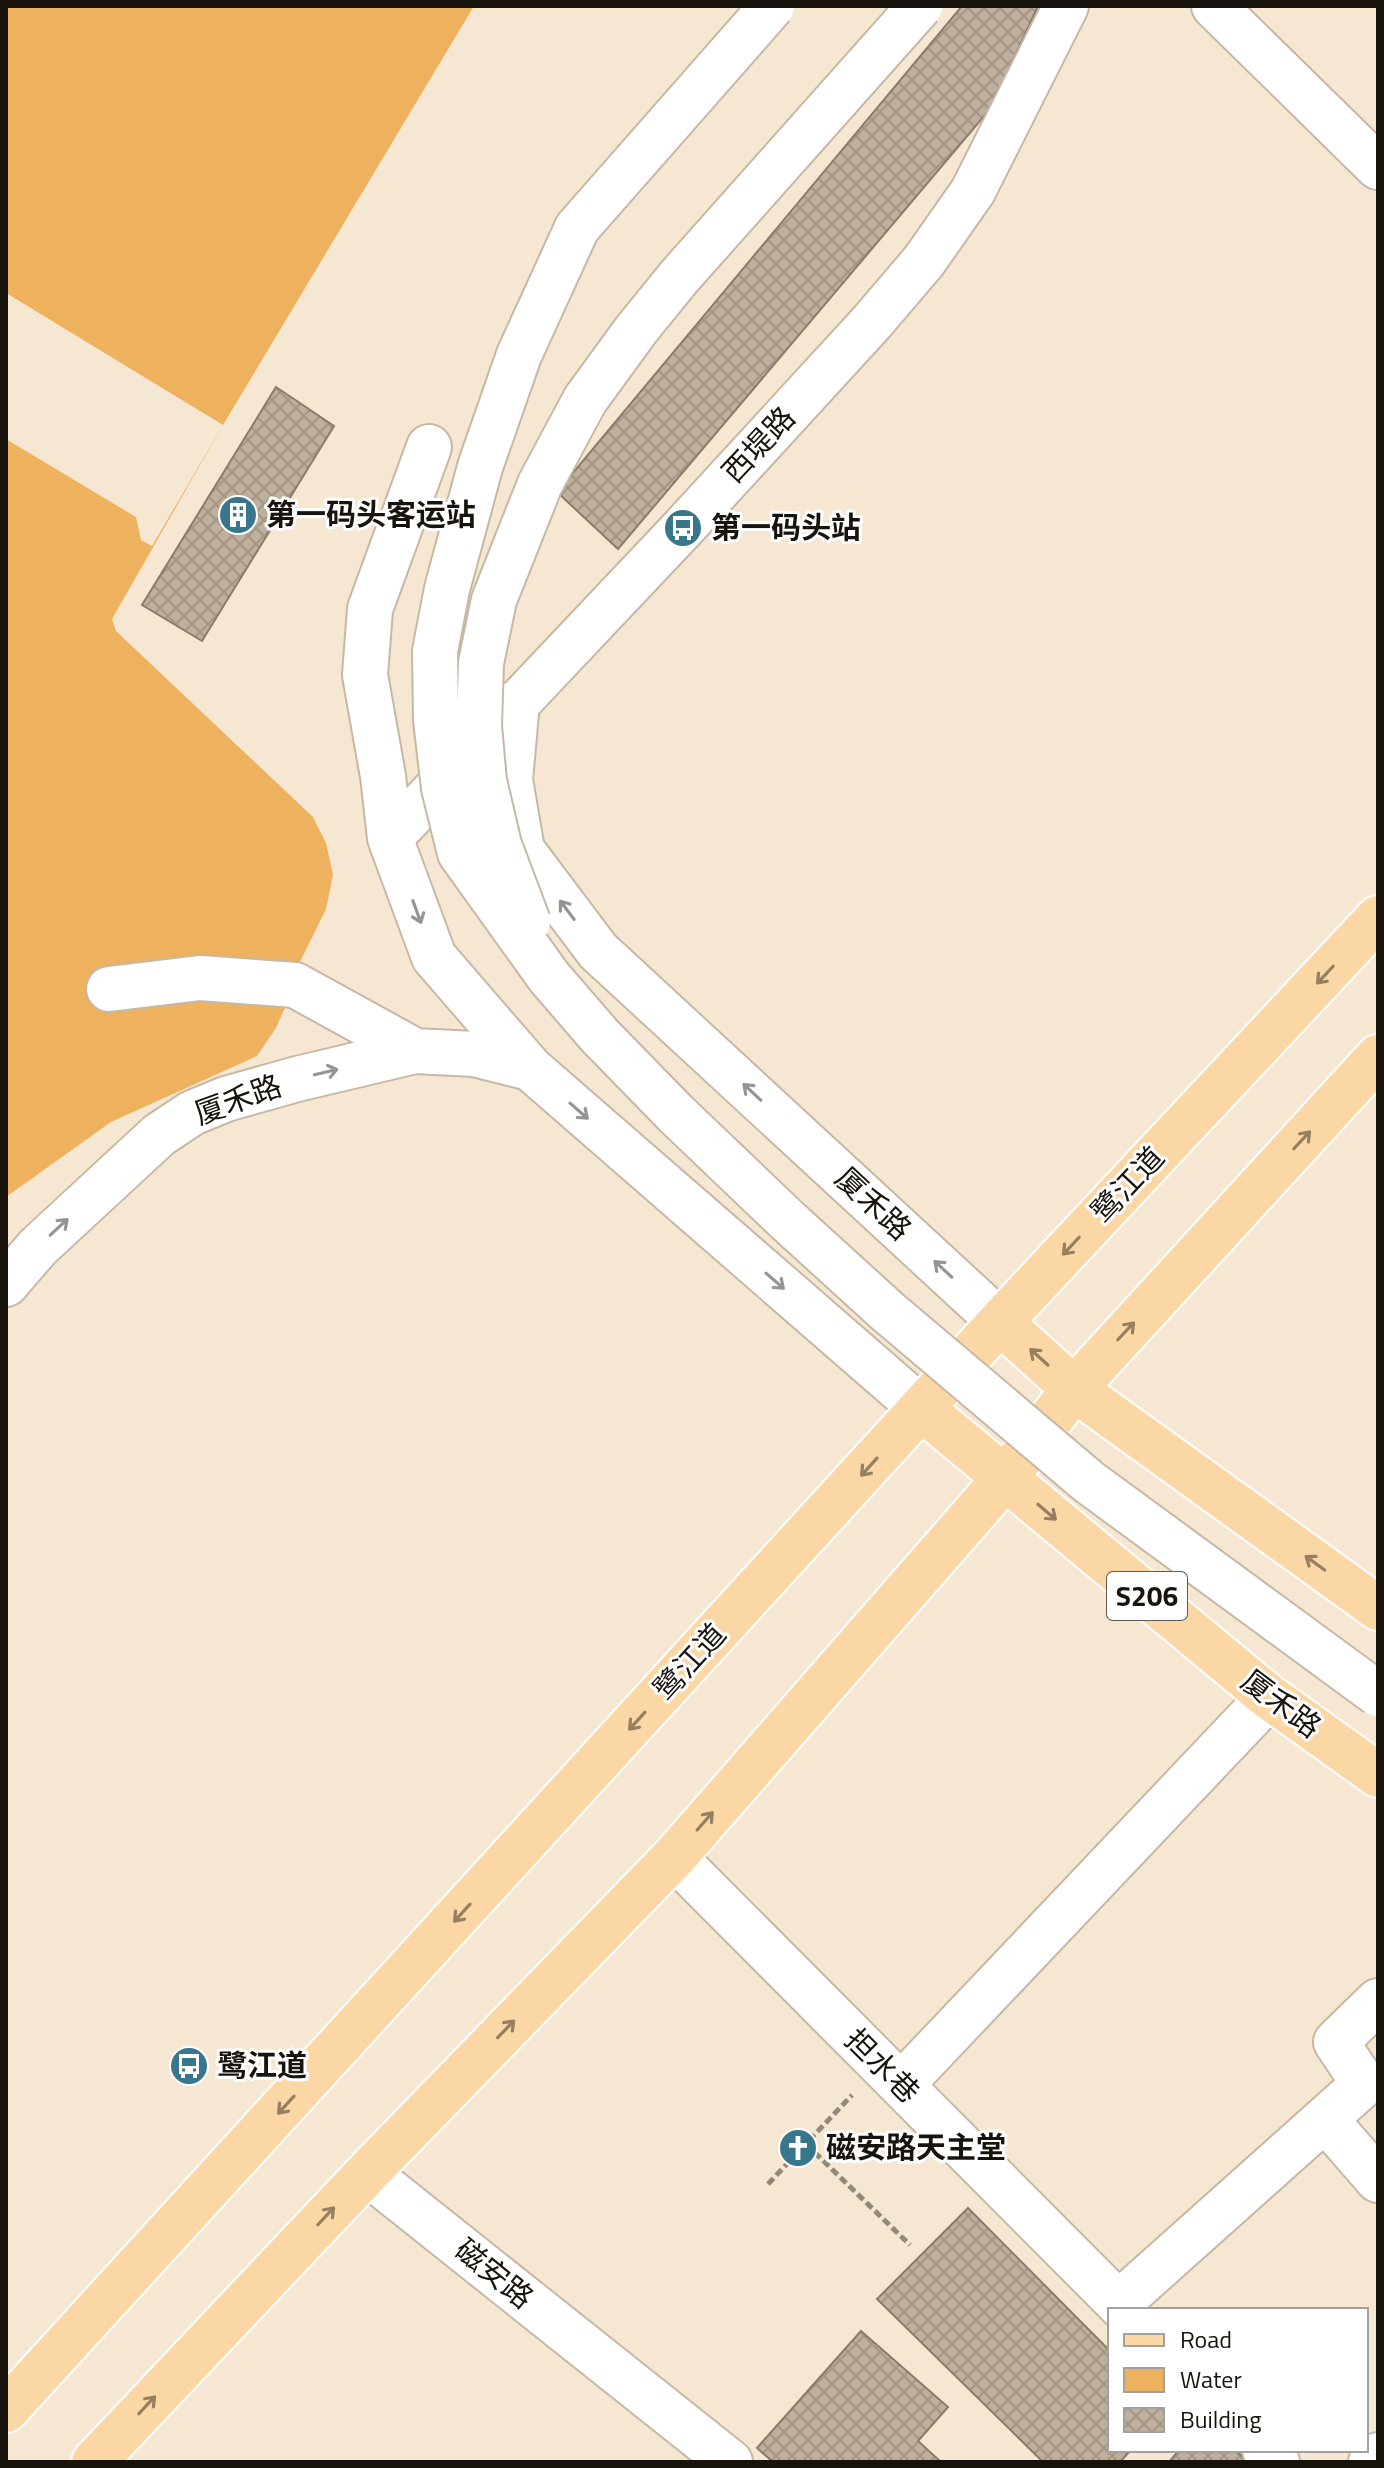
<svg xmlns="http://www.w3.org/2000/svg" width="1384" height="2468" viewBox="0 0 1384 2468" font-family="'Titillium Web','Noto Sans SC',sans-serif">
	<defs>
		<pattern id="building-cross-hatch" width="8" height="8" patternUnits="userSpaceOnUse" patternTransform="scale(2)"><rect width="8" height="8" fill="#bfb09d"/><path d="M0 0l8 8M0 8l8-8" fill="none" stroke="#a39686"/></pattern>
	</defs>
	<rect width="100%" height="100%" fill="#f6e7d3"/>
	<path fill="#eeb25f" d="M6,6H474L223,425L112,619L116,631L313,817L326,843L333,875L326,909L300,962L295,985L276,1028L257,1056L111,1122L6,1197Z"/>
	<path fill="#f6e7d3" d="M6,293L223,425L152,546L141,540L136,517L6,439Z"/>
	<path fill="url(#building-cross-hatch)" stroke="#8a7c6a" stroke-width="2" d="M962,6H1038L991,108L618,549L557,492Z
		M276,387L334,426L202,641L142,605Z
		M968,2208L1110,2351V2450H1131L1120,2462H1043L877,2299Z
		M861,2331L948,2407L918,2441L941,2462H773L757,2448Z
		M1179,2450H1235L1249,2462H1169Z"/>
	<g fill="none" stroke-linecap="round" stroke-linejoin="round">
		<defs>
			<path id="minor" d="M1214,6L1378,167
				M429,447L370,609L365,675L383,776L390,838L434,957L530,1068L922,1409
				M517,702L510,780L522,850L598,951L1000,1322
				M390,838L683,528L872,322L924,261L973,191L1066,6
				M109,989L200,978L295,985L415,1051
				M6,1284L38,1247L159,1135L192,1113L226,1099L297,1079L415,1051L474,1054L530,1068
				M674,1857L1125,2310
				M901,2085L1269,1697
				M1325,2119L1378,2180
				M367,2173L730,2462
				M1119,2303L1364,2084L1336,2042L1378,2001
				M1265,2450L1277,2462
				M1371,2462L1378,2455"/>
			<path id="major" d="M1000,1322L1074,1389L1378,1608
				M922,1409L1269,1697L1378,1775
				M6,2410L1000,1322L1378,918
				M94,2462L367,2173L674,1857L1006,1477L1074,1389L1378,1057"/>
		</defs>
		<use href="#minor" stroke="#c7b8a5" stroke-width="48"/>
		<use href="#major" stroke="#fff" stroke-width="48"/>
		<path stroke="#93897a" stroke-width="5" stroke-dasharray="8 4" stroke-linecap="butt" d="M806,2144L910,2245
			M768,2184L852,2095"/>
		<use href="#minor" stroke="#fff" stroke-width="44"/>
		<use href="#major" stroke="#fbd7a6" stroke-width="44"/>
		<defs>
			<path id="minor-bridge" d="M772,6L577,228L519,355L480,467L447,589L435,651L436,720L444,788L460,853L549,977L599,1035L676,1114L787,1220L887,1311L1089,1482L1378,1694
				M528,922L499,845L484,781L479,726L481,663L494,600L540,484L585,400L636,330L679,277L920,6"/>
		</defs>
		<use href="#minor-bridge" stroke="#c7b8a5" stroke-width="48" stroke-linecap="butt"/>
		<use href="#minor-bridge" stroke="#fff" stroke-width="44"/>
	</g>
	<defs><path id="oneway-shaft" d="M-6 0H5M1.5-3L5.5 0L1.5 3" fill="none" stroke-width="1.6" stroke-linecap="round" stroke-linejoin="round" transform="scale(2)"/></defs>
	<g stroke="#979592">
		<use href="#oneway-shaft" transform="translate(567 910) rotate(-127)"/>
		<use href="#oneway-shaft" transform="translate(417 912) rotate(70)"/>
		<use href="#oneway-shaft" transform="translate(326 1072) rotate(-13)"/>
		<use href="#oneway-shaft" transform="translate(752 1092) rotate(-137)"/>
		<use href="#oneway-shaft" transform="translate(579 1111) rotate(41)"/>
		<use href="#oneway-shaft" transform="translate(59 1227) rotate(-43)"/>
		<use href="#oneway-shaft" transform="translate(943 1269) rotate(-137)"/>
		<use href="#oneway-shaft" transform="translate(775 1281) rotate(41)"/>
	</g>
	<g stroke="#957f61">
		<use href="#oneway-shaft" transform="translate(1325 975) rotate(133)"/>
		<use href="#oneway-shaft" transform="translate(1302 1140) rotate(-47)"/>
		<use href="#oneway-shaft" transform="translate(1071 1246) rotate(133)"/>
		<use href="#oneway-shaft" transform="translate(1126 1331) rotate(-47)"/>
		<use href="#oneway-shaft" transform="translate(1039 1357) rotate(-138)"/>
		<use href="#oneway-shaft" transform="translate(869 1467) rotate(132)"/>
		<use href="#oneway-shaft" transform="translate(1047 1512) rotate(40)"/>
		<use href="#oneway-shaft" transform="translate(1315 1563) rotate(-144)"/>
		<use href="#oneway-shaft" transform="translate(637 1721) rotate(132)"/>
		<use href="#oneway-shaft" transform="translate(705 1821) rotate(-49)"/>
		<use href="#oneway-shaft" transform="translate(462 1913) rotate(132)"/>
		<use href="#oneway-shaft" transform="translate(506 2029) rotate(-46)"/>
		<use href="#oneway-shaft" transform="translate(286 2105) rotate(132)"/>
		<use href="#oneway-shaft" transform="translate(326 2216) rotate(-47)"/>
		<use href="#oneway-shaft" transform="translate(147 2405) rotate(-47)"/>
	</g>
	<defs>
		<symbol id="building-disc" viewBox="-11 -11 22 22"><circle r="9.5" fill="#38768c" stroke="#fff"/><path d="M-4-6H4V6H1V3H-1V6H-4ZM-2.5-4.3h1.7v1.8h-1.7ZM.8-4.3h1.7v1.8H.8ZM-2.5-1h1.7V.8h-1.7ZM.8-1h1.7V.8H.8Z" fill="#fff"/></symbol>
		<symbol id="bus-disc" viewBox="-11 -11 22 22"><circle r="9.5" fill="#38768c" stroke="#fff"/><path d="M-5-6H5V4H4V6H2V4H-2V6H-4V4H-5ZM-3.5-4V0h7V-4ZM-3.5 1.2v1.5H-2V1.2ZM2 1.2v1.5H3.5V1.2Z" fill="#fff"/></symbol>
		<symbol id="church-disc" viewBox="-11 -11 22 22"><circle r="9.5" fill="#38768c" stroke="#fff"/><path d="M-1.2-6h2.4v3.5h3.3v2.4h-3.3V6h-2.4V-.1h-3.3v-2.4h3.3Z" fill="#fff"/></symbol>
	</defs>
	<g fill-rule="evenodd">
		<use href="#building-disc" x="216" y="493" width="44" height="44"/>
		<use href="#bus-disc" x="661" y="506" width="44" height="44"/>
		<use href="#bus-disc" x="167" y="2044" width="44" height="44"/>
		<use href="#church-disc" x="776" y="2126" width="44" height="44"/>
	</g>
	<g text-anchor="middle" stroke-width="6" stroke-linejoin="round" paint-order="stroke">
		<rect fill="#fff" stroke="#5d5a55" stroke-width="2" x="1107" y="1572" width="80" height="48" rx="6"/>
		<g font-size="28" font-weight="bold" fill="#18130c">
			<text x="1147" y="1606">S206</text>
		</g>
		<g font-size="30" fill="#18130c" stroke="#fff">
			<text transform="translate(759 445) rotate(-47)" y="10">西堤路</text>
			<text transform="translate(238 1100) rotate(-20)" y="10">厦禾路</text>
			<text transform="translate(1128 1185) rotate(-47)" y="10">鹭江道</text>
			<text transform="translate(873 1204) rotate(43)" y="10">厦禾路</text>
			<text transform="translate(690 1662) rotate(-48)" y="10">鹭江道</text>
			<text transform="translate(1281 1704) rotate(37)" y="10">厦禾路</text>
			<text transform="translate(882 2066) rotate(45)" y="10">担水巷</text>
			<text transform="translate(494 2274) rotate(39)" y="10">磁安路</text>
		</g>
		<g font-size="30" font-weight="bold" fill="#18130c" stroke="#fff" text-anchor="start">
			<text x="266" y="525">第一码头客运站</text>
			<text x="711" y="538">第一码头站</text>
			<text x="217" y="2076">鹭江道</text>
			<text x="826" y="2158">磁安路天主堂</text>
		</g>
	</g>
	<rect width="1384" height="2468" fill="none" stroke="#18130c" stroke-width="16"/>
	<rect x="1108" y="2308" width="260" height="144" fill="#ffffff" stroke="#a3a19e" stroke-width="2"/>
	<rect x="1124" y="2334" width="40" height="12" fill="#fbd7a6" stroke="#a3a19e" stroke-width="2"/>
	<text x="1180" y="2348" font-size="24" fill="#18130c">Road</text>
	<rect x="1124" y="2368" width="40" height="24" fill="#eeb25f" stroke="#a3a19e" stroke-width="2"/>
	<text x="1180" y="2388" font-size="24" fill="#18130c">Water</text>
	<rect x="1124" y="2408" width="40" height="24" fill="url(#building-cross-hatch)" stroke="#a3a19e" stroke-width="2"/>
	<text x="1180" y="2428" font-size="24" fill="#18130c">Building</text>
</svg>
